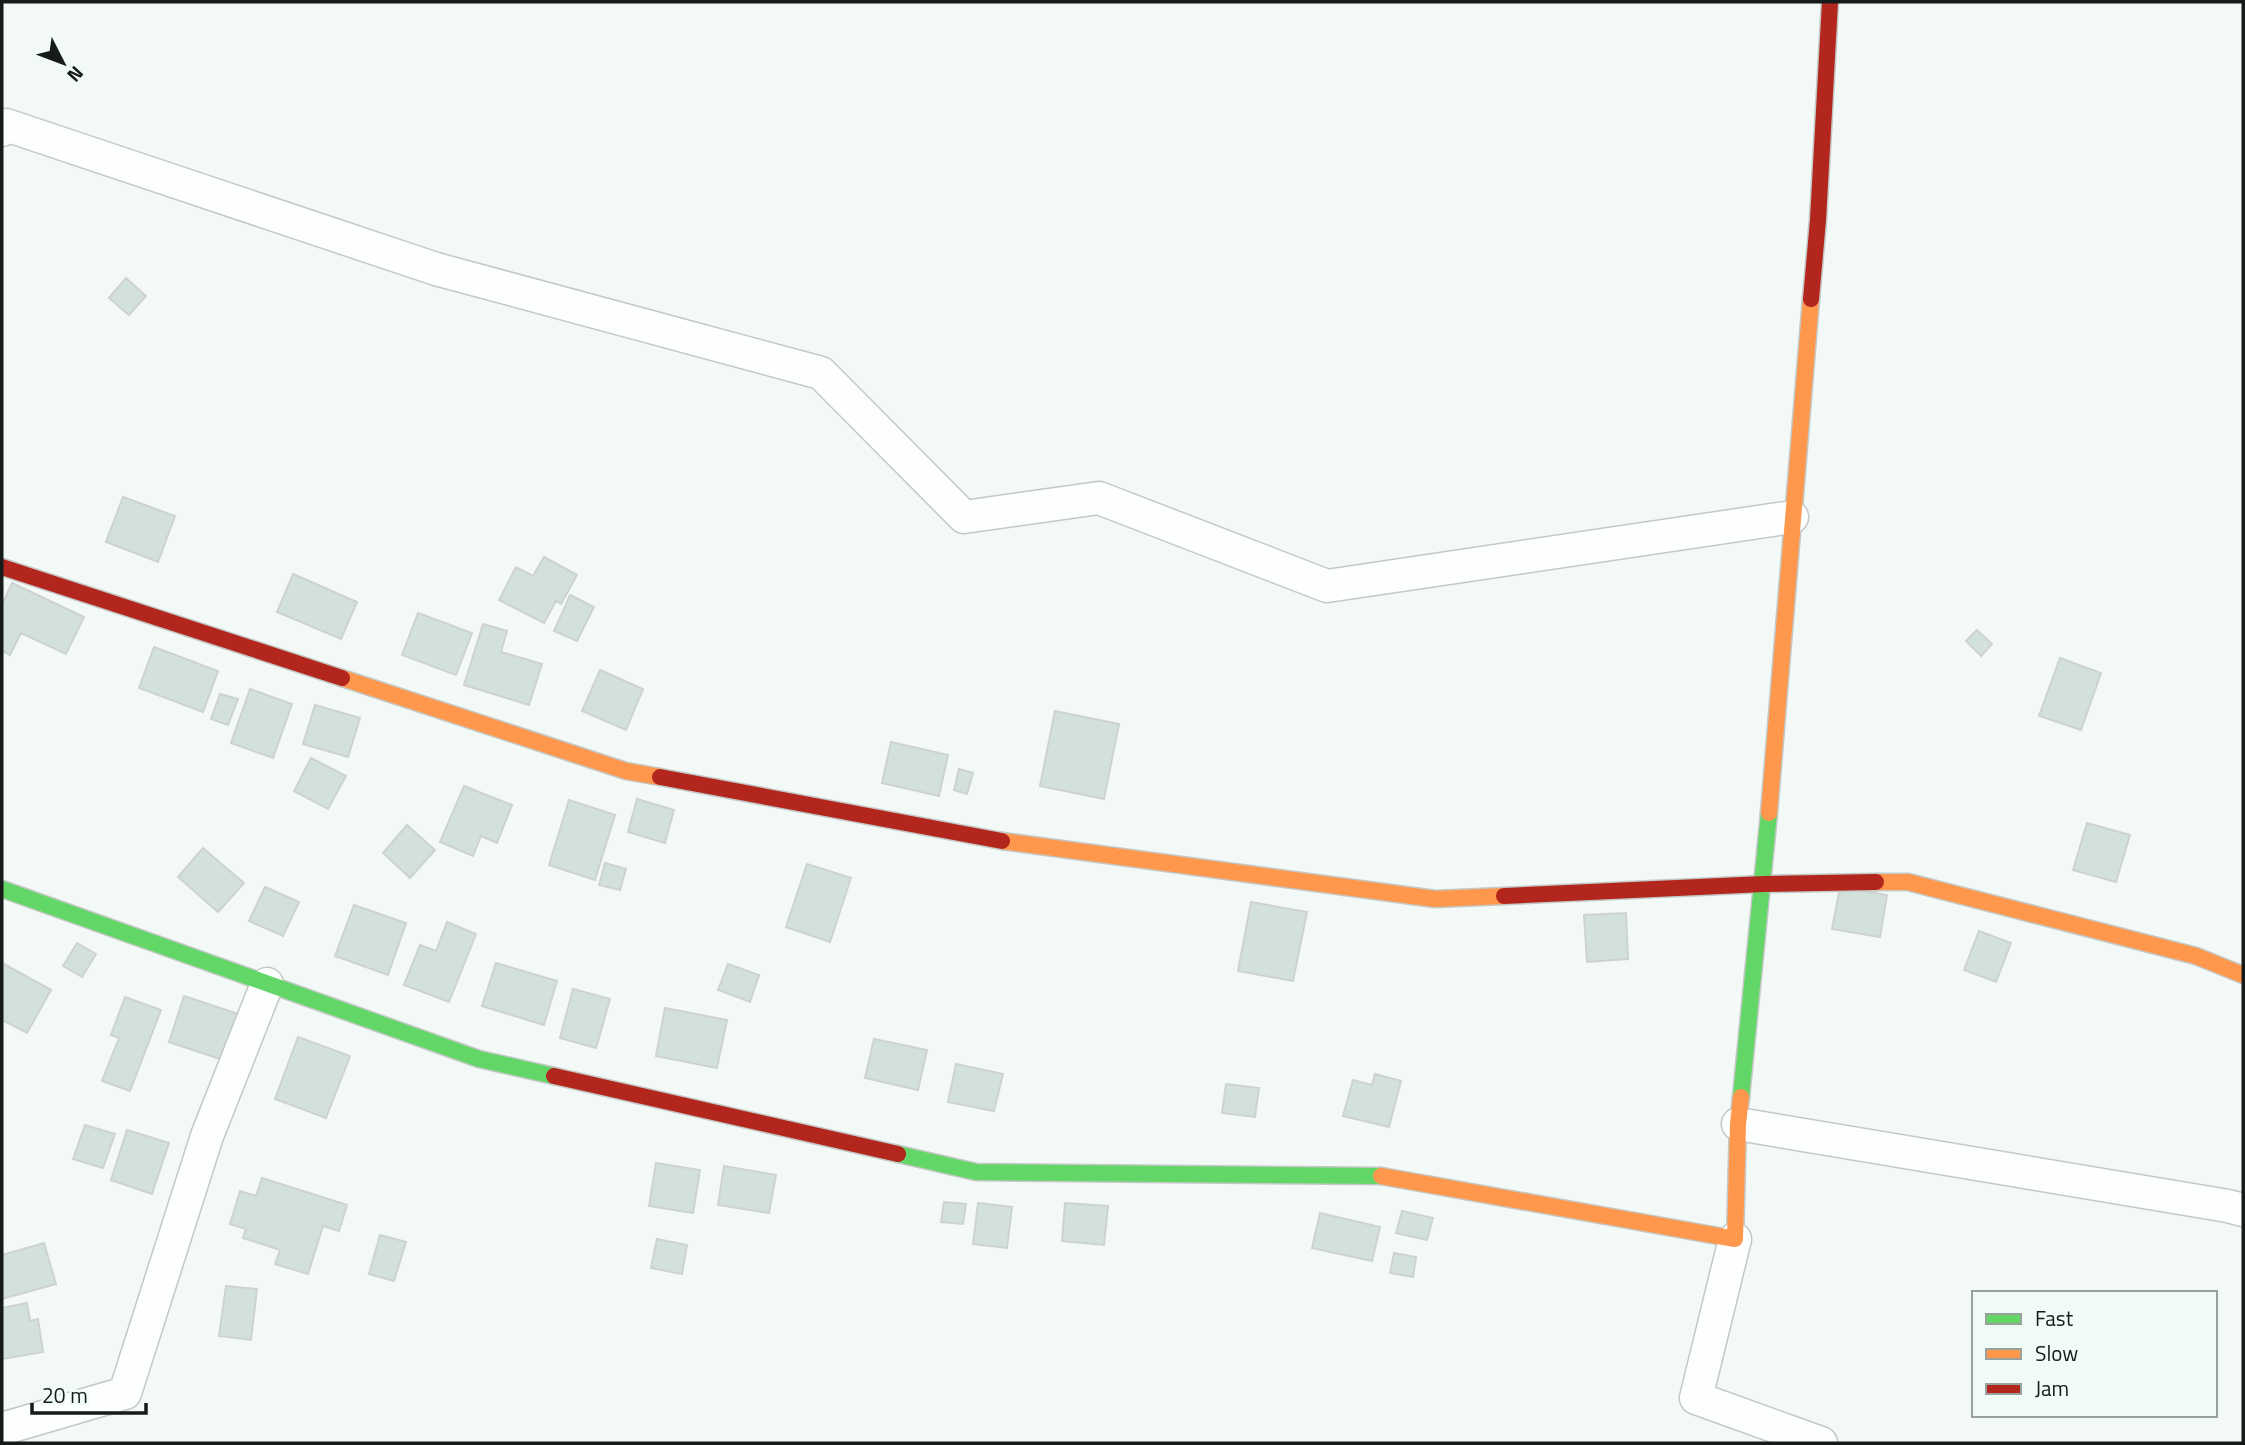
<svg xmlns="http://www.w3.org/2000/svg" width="2245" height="1445" viewBox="0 0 2245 1445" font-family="'Titillium Web',sans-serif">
	<rect width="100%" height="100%" fill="#f3f9f6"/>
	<path fill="#d3e1db" stroke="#ced2d1" stroke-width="2" d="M126,278L146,296L129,315L109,298Z
		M123,497L175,516L158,562L106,542Z
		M544,557L577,575L561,604L556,601L544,623L499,600L516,567L533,576Z
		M293,574L357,602L341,639L277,612Z
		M12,583L84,617L66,654L21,633L10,655L2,651V605Z
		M570,595L594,607L577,641L554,631Z
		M418,613L472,633L456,675L402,655Z
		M483,624L507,631L501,652L542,664L529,705L464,685Z
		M1977,630L1992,644L1981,656L1966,641Z
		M154,647L218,671L203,712L139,688Z
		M2060,658L2101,673L2081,730L2039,716Z
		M600,670L643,689L626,730L582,711Z
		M250,689L292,704L273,758L231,743Z
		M220,694L238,699L228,725L211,719Z
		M315,705L360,718L348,757L303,744Z
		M1055,711L1119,724L1104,799L1040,786Z
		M891,742L948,755L939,796L882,783Z
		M311,758L346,776L328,809L294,791Z
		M959,769L973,773L967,794L954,790Z
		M464,786L512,805L497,843L481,836L473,856L440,842Z
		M637,799L674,810L665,843L628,832Z
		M569,800L615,815L595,880L549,865Z
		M2087,823L2130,835L2116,882L2073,870Z
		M407,825L435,850L410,878L383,853Z
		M203,848L244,883L218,912L178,877Z
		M605,863L626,869L620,890L599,885Z
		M807,864L851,878L830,942L786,927Z
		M265,887L299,902L283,936L249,921Z
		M1840,887L1887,895L1880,937L1832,929Z
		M1251,902L1307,912L1293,981L1238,971Z
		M354,905L406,923L388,975L335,956Z
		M1626,913L1628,959L1587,962L1584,915Z
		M447,922L476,934L449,1002L404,985L420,945L436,951Z
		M1979,931L2011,943L1996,982L1964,970Z
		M77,943L96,954L82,977L63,966Z
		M2,963L51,990L27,1033L2,1020Z
		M496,963L557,981L544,1025L482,1006Z
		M728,964L759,975L750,1002L718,990Z
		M573,989L610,999L596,1048L560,1038Z
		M184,996L241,1015L226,1061L169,1042Z
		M125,997L161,1010L130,1091L102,1081L119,1038L111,1035Z
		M665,1008L727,1020L717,1068L656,1056Z
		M298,1037L350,1056L326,1118L275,1099Z
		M874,1039L927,1050L918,1090L865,1078Z
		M956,1064L1003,1074L994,1111L948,1102Z
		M1375,1074L1401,1081L1389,1127L1343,1116L1353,1080L1372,1085Z
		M1226,1084L1259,1088L1255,1117L1222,1113Z
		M85,1125L115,1134L103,1168L73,1159Z
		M127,1130L169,1143L152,1194L111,1180Z
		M656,1163L700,1170L693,1213L649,1206Z
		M724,1166L776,1175L769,1213L718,1205Z
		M262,1178L347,1205L339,1231L323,1226L308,1274L275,1264L280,1250L243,1238L246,1229L230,1224L240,1191L256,1196Z
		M944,1202L966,1204L963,1224L941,1222Z
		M978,1203L1012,1207L1007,1248L973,1244Z
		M1065,1203L1108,1206L1104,1245L1062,1241Z
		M1402,1211L1433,1218L1427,1240L1396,1233Z
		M1320,1213L1380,1227L1372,1261L1312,1248Z
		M380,1235L406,1242L394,1281L369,1274Z
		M657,1239L687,1245L682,1274L651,1268Z
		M44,1243L56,1284L2,1299V1255Z
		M1394,1253L1416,1257L1413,1277L1390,1273Z
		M226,1286L257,1289L251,1340L219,1336Z
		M27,1303L30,1321L38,1319L43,1352L2,1359V1308Z"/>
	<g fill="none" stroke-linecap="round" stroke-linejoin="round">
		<defs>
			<path id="street" d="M2,130L6,125L436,269L821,373L964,517L1099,498L1327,586L1792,517
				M1738,1124L2228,1206L2243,1210
				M1735,1239L1696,1398L1821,1443
				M2,1429L125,1393L207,1136L267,984"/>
			<path id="fast" d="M2,889L479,1059L554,1076
				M1741,1097L1769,813
				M898,1154L976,1172L1381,1176"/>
			<path id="slow" d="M342,678L626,771L660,777
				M1769,813L1811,299
				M1002,841L1435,899L1504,896
				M1876,882H1908L2196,956L2243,975
				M1381,1176L1735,1239L1738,1124L1741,1097"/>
			<path id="jam" d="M1811,299L1818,220L1830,2
				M2,567L342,678
				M660,777L1002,841
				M1504,896L1764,884L1876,882
				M554,1076L898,1154"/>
		</defs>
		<use href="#street" stroke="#c4c9c6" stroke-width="35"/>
		<use href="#fast" stroke="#c4c9c6" stroke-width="19"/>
		<use href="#slow" stroke="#c4c9c6" stroke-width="19"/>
		<use href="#jam" stroke="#c4c9c6" stroke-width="19"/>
		<use href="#street" stroke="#fdfefe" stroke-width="32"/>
		<use href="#fast" stroke="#63d668" stroke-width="16"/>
		<use href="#slow" stroke="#ff974d" stroke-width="16"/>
		<use href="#jam" stroke="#b3261e" stroke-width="16"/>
	</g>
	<rect width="2245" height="1445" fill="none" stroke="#161a18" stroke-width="7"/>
	<rect x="1972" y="1291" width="245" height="126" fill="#f1fbf6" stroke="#99a19d" stroke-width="2"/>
	<rect x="1986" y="1314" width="35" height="10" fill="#63d668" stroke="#99a19d" stroke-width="2"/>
	<text x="2035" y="1326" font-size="21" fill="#161a18">Fast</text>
	<rect x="1986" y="1349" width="35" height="10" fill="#ff974d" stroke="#99a19d" stroke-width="2"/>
	<text x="2035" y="1361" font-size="21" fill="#161a18">Slow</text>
	<rect x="1986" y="1384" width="35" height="10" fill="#b3261e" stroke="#99a19d" stroke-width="2"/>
	<text x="2035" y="1396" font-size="21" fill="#161a18">Jam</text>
	<g transform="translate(63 63) rotate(132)" stroke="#f1fbf6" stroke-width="5" paint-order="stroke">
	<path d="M0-5L12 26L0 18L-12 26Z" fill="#161a18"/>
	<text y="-10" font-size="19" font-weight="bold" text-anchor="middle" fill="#161a18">N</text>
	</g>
	<path d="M32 1403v10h114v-10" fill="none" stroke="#161a18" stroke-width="3.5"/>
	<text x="42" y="1403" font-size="21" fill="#161a18" stroke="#f1fbf6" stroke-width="5" paint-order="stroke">20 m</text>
</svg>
